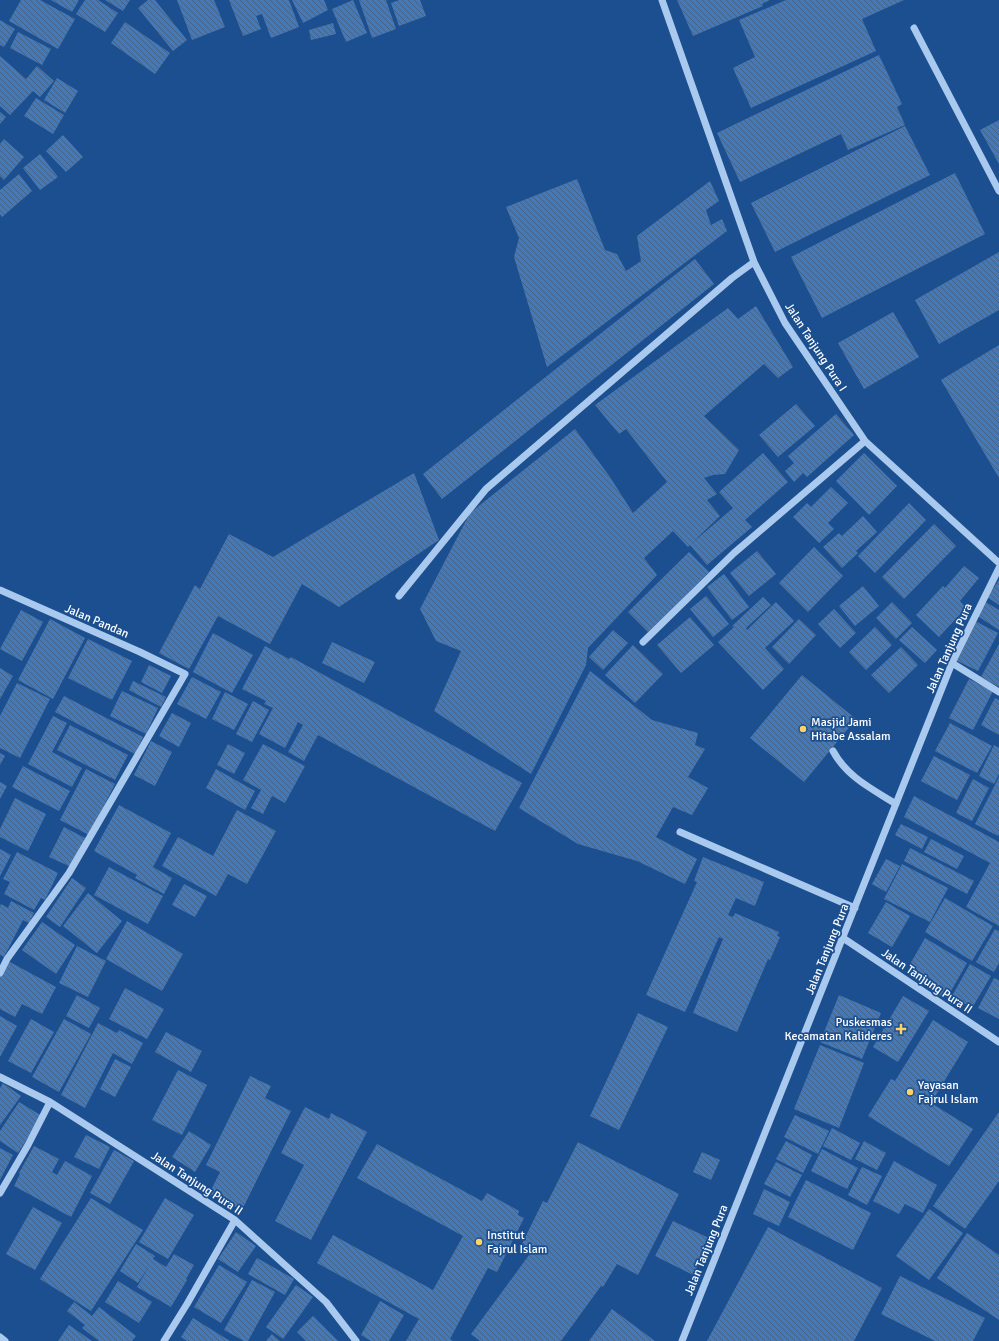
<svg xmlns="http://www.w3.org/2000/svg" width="999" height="1341" viewBox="0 0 999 1341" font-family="Signika,sans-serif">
	<defs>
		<pattern id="building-back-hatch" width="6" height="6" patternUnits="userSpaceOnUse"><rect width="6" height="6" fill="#4478b7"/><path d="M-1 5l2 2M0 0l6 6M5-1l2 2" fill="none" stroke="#486282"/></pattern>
	</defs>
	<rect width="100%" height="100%" fill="#1b4f8f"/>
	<path fill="url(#building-back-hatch)" d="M21,0H40L75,19L58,49L9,21Z
		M51,0H79L72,12Z
		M85,0H98L118,13L105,32L76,14Z
		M105,0H130L123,11Z
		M148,0H155L187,40L173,51L138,8Z
		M177,0H214L225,27L192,40Z
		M229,0H289L299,27L271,38L262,14L256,16L261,29L243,36Z
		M292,0H324L328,10L303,23Z
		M353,0L367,33L346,42L332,9Z
		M359,0H386L396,29L372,38Z
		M399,0H420L426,16L399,26L391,3Z
		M677,0H770L762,4L763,6L693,36Z
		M786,0H904L862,19L876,51L751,108L733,68L755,57L739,20Z
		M0,20L15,29L4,47L0,45Z
		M125,22L170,53L155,74L111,43Z
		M333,23L336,34L311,40L309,30Z
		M18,32L51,49L42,65L10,48Z
		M879,55L902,104L897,107L905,125L848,150L841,134L740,182L717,133Z
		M0,56L26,79L37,66L54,81L40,97L33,91L10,115L0,106Z
		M57,78L78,91L65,113L44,100Z
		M36,98L64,115L53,134L24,116Z
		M0,112L6,117L0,124Z
		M999,120V164L980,130Z
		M905,126L930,175L775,252L751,203Z
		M63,135L83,157L66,172L46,151Z
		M4,139L24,157L4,180L0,176V144Z
		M40,154L58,177L40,190L23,168Z
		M955,173L985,234L822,318L791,257Z
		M19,174L32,191L2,217L0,214V190Z
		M577,179L605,250L617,254L626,271L641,261L637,236L710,181L719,201L706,210L711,225L722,219L727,231L547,367L514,257L519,238L506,207Z
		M999,252V310L939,344L915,300Z
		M695,259L714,284L442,499L423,474Z
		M756,306L793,367L778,378L764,364L704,416L739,450L725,474L713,475L704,478L717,494L707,500L720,516L692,543L733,508L719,492L763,453L788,482L745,520L752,527L707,565L690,545L688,547L673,531L644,558L657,575L588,648L586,665L531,774L434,711L461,651L436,641L420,609L470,513L575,429L610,477L633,513L667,482L626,429L619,434L595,405L728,308L738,319Z
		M893,312L919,357L864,389L838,343Z
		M999,345V478L941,380Z
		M796,404L815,426L778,457L759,435Z
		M836,414L854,435L807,477L803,473L794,482L785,471L794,463L788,456Z
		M864,453L897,486L869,515L836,481Z
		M414,473L439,540L339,607L302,584L270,644L218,616L189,669L159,653L195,585L200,589L229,534L273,557Z
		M831,487L848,503L828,523L834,529L819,543L793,517L807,503L811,507Z
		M909,503L926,520L875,573L858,556Z
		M863,516L877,532L856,551L858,553L842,568L823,547L839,533L842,536Z
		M934,524L956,546L904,599L882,577Z
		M814,547L843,576L808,612L779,583Z
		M757,551L776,574L749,596L730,573Z
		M689,552L709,572L648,632L628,612Z
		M964,566L979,578L960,601L966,608L939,637L916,615L943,586L945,588Z
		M724,574L749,607L732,620L707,587Z
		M999,580V605L987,597Z
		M863,586L879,606L855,626L839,606Z
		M706,596L729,624L713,637L690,609Z
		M763,597L771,605L746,628L747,630L776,602L794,621L765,648L784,669L763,690L718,642L734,627L732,626Z
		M984,601L999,610V630L976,615Z
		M892,602L912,623L896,639L876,618Z
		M834,609L856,633L840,648L818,624Z
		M21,610L43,622L22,661L0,649Z
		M690,617L714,645L681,673L657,645Z
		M50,619L85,638L53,699L18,680Z
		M799,619L816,635L789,664L772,647Z
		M975,621L998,633L978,671L955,660Z
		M875,627L892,645L866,670L849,652Z
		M912,627L937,650L925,663L899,640Z
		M613,630L628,643L603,670L589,657Z
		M213,633L253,655L232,693L193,672Z
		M88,639L132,661L112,700L68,678Z
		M332,642L375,662L364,683L322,663Z
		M999,644V687L981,677Z
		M633,645L663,674L635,703L605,675Z
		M265,646L289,659L291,657L522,783L495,831L318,735L304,761L288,752L303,725L298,722L285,748L259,734L273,708L264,704L266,701L242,689Z
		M901,647L918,665L889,693L871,675Z
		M149,665L171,676L162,693L141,682Z
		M0,668L13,676L0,699Z
		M590,671L652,720L698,733L695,745L705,749L688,777L708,788L692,815L673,807L656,837L697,859L685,884L637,861L578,844L519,808Z
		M802,675L856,719L804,782L750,738Z
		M192,677L221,692L206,719L177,704Z
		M969,679L993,691L973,730L949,718Z
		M133,681L166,697L161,707L129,690Z
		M17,683L50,699L20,758L0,748V716Z
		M122,691L158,708L146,734L110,716Z
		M225,692L248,704L234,730L212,719Z
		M64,696L143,737L135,754L55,712Z
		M995,698L999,700V735L981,725Z
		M253,701L269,710L252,742L236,734Z
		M172,713L191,723L179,747L159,736Z
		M53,716L67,723L52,752L82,768L72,787L28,764Z
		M950,723L992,746L977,773L935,751Z
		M70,725L128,755L115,780L57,750Z
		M151,741L172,752L155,786L134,775Z
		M228,744L245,753L234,774L217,765Z
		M263,744L305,766L285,803L272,796L263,814L251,808L261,790L243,780Z
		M994,745L999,748V774L994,784L979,776Z
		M0,753L5,756L0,765Z
		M934,756L970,775L957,800L921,781Z
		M23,766L70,791L59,811L12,787Z
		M86,769L115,784L89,835L60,820Z
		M216,769L255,791L245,810L206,788Z
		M999,777V834L998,836L975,824Z
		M973,779L989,788L972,821L956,813Z
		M0,782L7,786L0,799Z
		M914,796L999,842V926L966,907L990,863L904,817Z
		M15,798L46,814L28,851L0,837V829Z
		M119,805L171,833L153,867L172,878L164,894L135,878L137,875L94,851Z
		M237,810L276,831L247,884L228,874L216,896L162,866L178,837L213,856Z
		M901,824L928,837L922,849L895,835Z
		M64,827L85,838L71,867L49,857Z
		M931,839L964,856L957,869L924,852Z
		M910,848L974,881L967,894L904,861Z
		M0,849L11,855L0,876Z
		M17,852L58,873L45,900L41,898L34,910L4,894L10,882L3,879Z
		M703,857L764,882L755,906L736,898L728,915L733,917L735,913L779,932L777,936L780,937L770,960L768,959L737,1032L693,1013L723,939L719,937L685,1012L646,995L697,882L694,881Z
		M886,859L900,866L886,892L872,884Z
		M902,864L948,888L930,922L884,899Z
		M109,867L163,896L148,924L94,895Z
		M72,878L86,888L60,927L46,917Z
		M184,884L207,896L195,917L172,905Z
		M88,893L122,921L97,953L63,926Z
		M945,898L993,926L972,961L925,932Z
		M11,901L34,913L29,923L23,920L4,957L0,955V906L1,904L8,908Z
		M886,902L910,916L892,947L868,933Z
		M127,921L183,954L162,991L106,959Z
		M42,922L75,945L56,974L22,950Z
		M995,929L999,931V963L994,972L976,962Z
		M925,938L967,963L951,991L949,990L944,998L927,988L932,980L909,966Z
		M77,946L106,961L88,997L59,983Z
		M8,961L56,987L42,1014L22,1004L15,1017L0,1009V977Z
		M970,964L991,976L972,1008L952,996Z
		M994,978L999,980V1019L978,1008Z
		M125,988L164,1009L147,1039L109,1019Z
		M77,995L100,1008L89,1028L66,1016Z
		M839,995L881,1013L862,1059L820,1042Z
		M903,996L929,1011L898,1062L873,1047Z
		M638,1013L668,1027L619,1130L590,1116Z
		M0,1016L17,1026L0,1057Z
		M31,1019L54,1032L31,1073L8,1061Z
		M64,1019L91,1034L59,1092L32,1077Z
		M933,1020L968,1042L931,1103L973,1129L949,1166L868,1116L891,1079L895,1081Z
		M98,1023L117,1033L119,1030L143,1043L132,1064L113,1053L85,1108L61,1095Z
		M166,1032L202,1051L191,1072L155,1052Z
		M820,1045L864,1063L839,1128L794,1109Z
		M115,1059L131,1067L115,1097L100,1089Z
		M178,1070L207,1085L182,1135L152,1120Z
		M250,1076L271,1086L265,1098L291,1111L242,1210L209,1194L220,1172L206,1165Z
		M3,1083L21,1096L0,1125V1088Z
		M19,1102L42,1116L18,1153L0,1141V1131Z
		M305,1107L329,1119L331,1113L367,1132L311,1240L275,1221L304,1165L281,1153Z
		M999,1112V1181L965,1229L933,1206Z
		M795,1115L829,1131L818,1154L784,1137Z
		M832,1128L860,1143L851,1160L823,1146Z
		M189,1131L211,1145L195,1172L172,1157Z
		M86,1135L110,1147L99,1169L74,1157Z
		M786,1141L812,1155L803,1173L776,1159Z
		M864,1141L886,1153L877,1170L855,1159Z
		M578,1142L679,1194L638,1275L617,1264L603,1287L601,1286L561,1341H480L471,1334L532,1251L521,1246L543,1201L547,1203Z
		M377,1144L482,1201L487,1193L519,1211L518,1215L524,1218L497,1272L488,1268L450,1339L453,1341H406L419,1319L317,1263L333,1235L433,1290L463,1236L357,1178Z
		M34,1146L59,1159L52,1172L57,1175L65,1161L92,1176L71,1217L14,1186L20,1174L19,1173Z
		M0,1148L13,1155L0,1180Z
		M822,1149L858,1168L847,1189L811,1171Z
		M114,1150L134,1161L110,1204L90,1193Z
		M702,1152L720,1160L711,1180L693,1172Z
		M894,1161L937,1185L923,1213L905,1204L899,1214L873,1201Z
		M776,1162L802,1175L790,1197L764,1184Z
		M862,1167L882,1176L867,1205L848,1195Z
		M806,1180L871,1213L853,1250L788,1217Z
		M764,1189L790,1202L779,1226L753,1214Z
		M91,1198L143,1230L91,1311L40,1279Z
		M165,1198L194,1215L168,1259L139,1242Z
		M33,1207L62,1223L35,1270L6,1254Z
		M929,1209L963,1233L929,1280L896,1256Z
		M673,1221L711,1239L693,1275L655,1256Z
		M768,1227L882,1288L854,1341H707Z
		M236,1232L256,1246L238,1272L218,1259Z
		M967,1233L999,1255V1320L937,1278Z
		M136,1244L155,1256L153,1259L166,1267L174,1254L194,1265L186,1279L187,1280L171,1307L137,1287L149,1266L138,1283L120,1271Z
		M257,1258L294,1279L285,1295L248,1274Z
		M219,1265L247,1282L221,1323L194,1307Z
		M900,1276L985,1318L973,1341H935L881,1314Z
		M252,1280L275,1292L248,1341H244L224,1330Z
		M118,1281L152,1302L139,1323L105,1302Z
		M296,1285L313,1297L283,1339L266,1327Z
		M380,1301L404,1315L389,1341H371L361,1335Z
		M74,1302L92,1316L99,1307L136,1336L132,1341H99L82,1328L85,1325L67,1311Z
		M612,1309L655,1341H589Z
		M313,1316L338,1341H306L297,1332Z
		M193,1318L230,1341H187L181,1337Z
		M69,1325L92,1341H58Z
		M272,1334L280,1341H266Z"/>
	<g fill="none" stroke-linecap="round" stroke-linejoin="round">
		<path stroke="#a9c9ee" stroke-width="7" d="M662,0L754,262L785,323L865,441L999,563
			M914,28L999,191
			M0,590L140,652L185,674L69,873L7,959L0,973
			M399,596L486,489L732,278L754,262
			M643,642L734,553L865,441
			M952,663L999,692
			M833,751C847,777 872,789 896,804
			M680,832L855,908
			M843,938L999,1042
			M0,1077L50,1102L235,1220L326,1302L356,1341
			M0,1193L28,1145L50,1102
			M0,1337L5,1341
			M164,1341L187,1304L235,1220
			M682,1341L952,663L999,568"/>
	</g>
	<g fill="#ffd166" stroke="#1b4f8f" stroke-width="1.5">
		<circle cx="803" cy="729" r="4"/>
		<path d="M899 1023h4v4h4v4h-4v4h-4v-4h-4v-4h4z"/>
		<circle cx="910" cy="1092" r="4"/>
		<circle cx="479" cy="1242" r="4"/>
	</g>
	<g text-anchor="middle" stroke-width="3.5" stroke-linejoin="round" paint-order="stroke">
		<g font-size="12" fill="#fff" stroke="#1b4f8f">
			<text transform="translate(816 347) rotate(57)" y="4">Jalan Tanjung Pura I</text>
			<text transform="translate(97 621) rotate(23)" y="4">Jalan Pandan</text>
			<text transform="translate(949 648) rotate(-66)" y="4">Jalan Tanjung Pura</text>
			<text transform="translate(827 949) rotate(-68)" y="4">Jalan Tanjung Pura</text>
			<text transform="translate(927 981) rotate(34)" y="4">Jalan Tanjung Pura II</text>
			<text transform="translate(197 1183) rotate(33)" y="4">Jalan Tanjung Pura II</text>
			<text transform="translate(706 1250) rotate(-68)" y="4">Jalan Tanjung Pura</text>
		</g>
		<g font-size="12" fill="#fff" stroke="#1b4f8f" text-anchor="start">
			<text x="811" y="726">Masjid Jami<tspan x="811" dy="14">Hitabe Assalam</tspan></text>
			<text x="892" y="1026" text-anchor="end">Puskesmas<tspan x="892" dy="14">Kecamatan Kalideres</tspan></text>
			<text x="918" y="1089">Yayasan<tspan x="918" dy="14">Fajrul Islam</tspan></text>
			<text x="487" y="1239">Institut<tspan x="487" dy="14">Fajrul Islam</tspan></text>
		</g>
	</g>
</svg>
